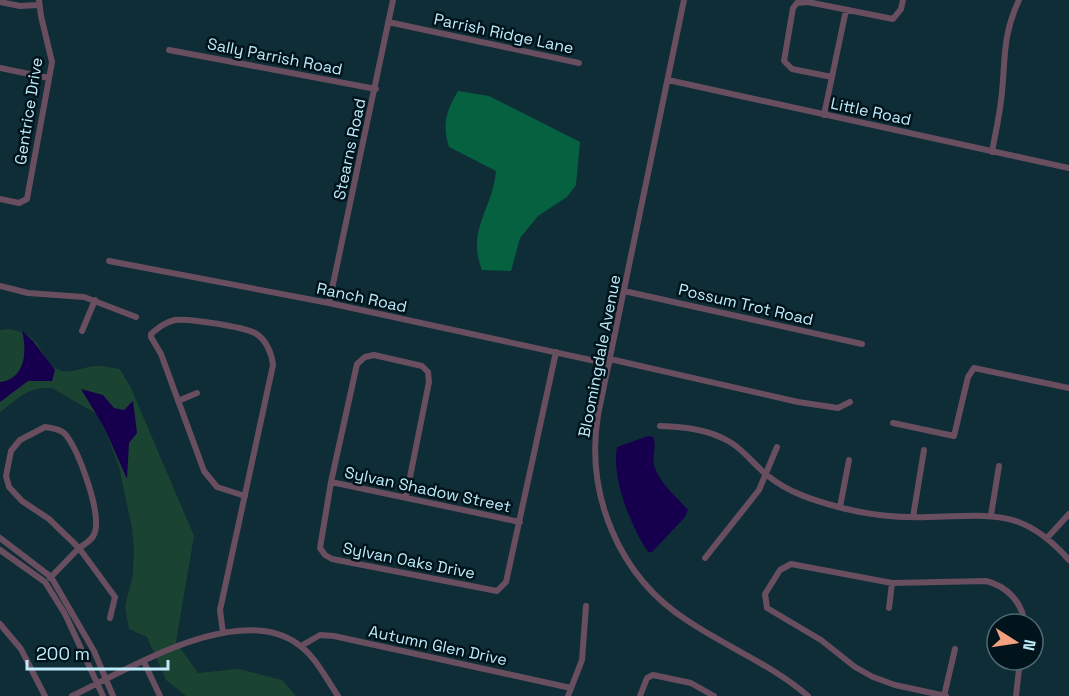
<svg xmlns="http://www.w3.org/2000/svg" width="1069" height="696" viewBox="0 0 1069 696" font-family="'Space Grotesk',sans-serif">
	<rect width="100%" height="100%" fill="#0e2d36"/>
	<path fill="#1b4331" d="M10,329C47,337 38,359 57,369C70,376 83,366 97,366C105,366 113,368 120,369L131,388L194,536L176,642L198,673L239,669L282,680L296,696H186L166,680L147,637L129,629L125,606L133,574L134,550L132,528L119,467L100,416L52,388C25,387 19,399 0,412V330Z"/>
	<path fill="#066141" d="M458,91L489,96L580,142L576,185L567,197L538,216L520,238L511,271L482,270C466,230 493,209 496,171L449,147C442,125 446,111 458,91Z"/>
	<path fill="#16004e" d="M22,331L33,341L55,370L52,381H28L0,402V382C26,379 27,350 22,331Z
		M81,389L103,395L114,408L124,410L133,401L137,433L129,443L127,479L104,427Z
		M648,436L653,437C657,447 652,455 654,465C659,483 676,496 688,510L685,517L652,552H648C631,526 611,478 617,447Z"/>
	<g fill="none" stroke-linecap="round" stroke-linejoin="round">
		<path stroke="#694e5f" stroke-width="6" d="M684,0L598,415C585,495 619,577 688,621C727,647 772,665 808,696
			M0,2L20,6L38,5
			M388,22L579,63
			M169,50L376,89
			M0,68L49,78
			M832,77L792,69L784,61L793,8L797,3L808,2L893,19L901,9L903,0
			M668,80L1069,168
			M824,115L846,10
			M992,152C995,135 999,118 1001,101C1006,63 1001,38 1019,0
			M0,199L19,203L27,199L52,62L41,16L39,0
			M109,261L329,303L609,364
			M0,286L28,293L84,297L136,317
			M624,291L862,344
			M329,303L393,0
			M82,331L95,300
			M610,359L798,402L838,408L850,402
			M178,401L197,393
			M893,423L954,436L968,377L974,368L1069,388
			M660,426C684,427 708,429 730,442C745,451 754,465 767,475C788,493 816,501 842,508C870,515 899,518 928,517C992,516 1022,507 1069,560
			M45,427C52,428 61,429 66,435C79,452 101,511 95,532C93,540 85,544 79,548L49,519L22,501L9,487L6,476L11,451L20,440Z
			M331,482L520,522
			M406,497L429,382L428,372L422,366L374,355L365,357L357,364L331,482L320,548L325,555L332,559L497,591L506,582L556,352
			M840,507L849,460
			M991,515L999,466
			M913,517L924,450
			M0,538L51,577L94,651L113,696
			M1047,538L1069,514
			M0,550L45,582L65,614L103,696
			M705,558L759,490L777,447
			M50,578L79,548L115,597L110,618
			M889,608L892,583
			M0,624L21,649L45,696
			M223,633L220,610L273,365C272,354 266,339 255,333C243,327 189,318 175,320C165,322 158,328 151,334V337L161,354L204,471L217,487L245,496
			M301,646L320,635L334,636L571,688
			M144,662L160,696
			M72,696C129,669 240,600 299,645C315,656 327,680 338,696
			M568,696L582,660L586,606
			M640,696L647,678L653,675L691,683L714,696
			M944,696L955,649
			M946,696L895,685L873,677L855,667L821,640L767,608L765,594L780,570L791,564L892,583L986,581C1007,586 1022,602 1025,624
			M1016,696L1020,660"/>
	</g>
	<g text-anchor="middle" stroke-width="5" stroke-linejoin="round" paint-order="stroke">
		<g font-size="16" fill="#bfebfb" stroke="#01141b">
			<text transform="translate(504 33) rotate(12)" y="6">Parrish Ridge Lane</text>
			<text transform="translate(275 56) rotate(11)" y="6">Sally Parrish Road</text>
			<text transform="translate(28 111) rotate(-81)" y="6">Gentrice Drive</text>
			<text transform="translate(871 111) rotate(12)" y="6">Little Road</text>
			<text transform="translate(349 149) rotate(-78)" y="6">Stearns Road</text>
			<text transform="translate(362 297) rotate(12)" y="6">Ranch Road</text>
			<text transform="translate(746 304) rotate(13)" y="6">Possum Trot Road</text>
			<text transform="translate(599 356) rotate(-79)" y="6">Bloomingdale Avenue</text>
			<text transform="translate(428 489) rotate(12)" y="6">Sylvan Shadow Street</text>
			<text transform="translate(409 560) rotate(11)" y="6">Sylvan Oaks Drive</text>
			<text transform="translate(438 645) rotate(12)" y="6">Autumn Glen Drive</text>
		</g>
	</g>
	<g transform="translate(1015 642) rotate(102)"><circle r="28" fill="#01141b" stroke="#4d6a75" stroke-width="1.5"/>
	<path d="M0-4.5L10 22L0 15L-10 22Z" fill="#f2a080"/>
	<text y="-9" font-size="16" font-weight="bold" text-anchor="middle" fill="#bfebfb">N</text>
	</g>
	<path d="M27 660v9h141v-9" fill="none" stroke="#bfebfb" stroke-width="3"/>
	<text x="36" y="660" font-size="18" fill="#bfebfb" stroke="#01141b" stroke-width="4.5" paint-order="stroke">200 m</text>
</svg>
